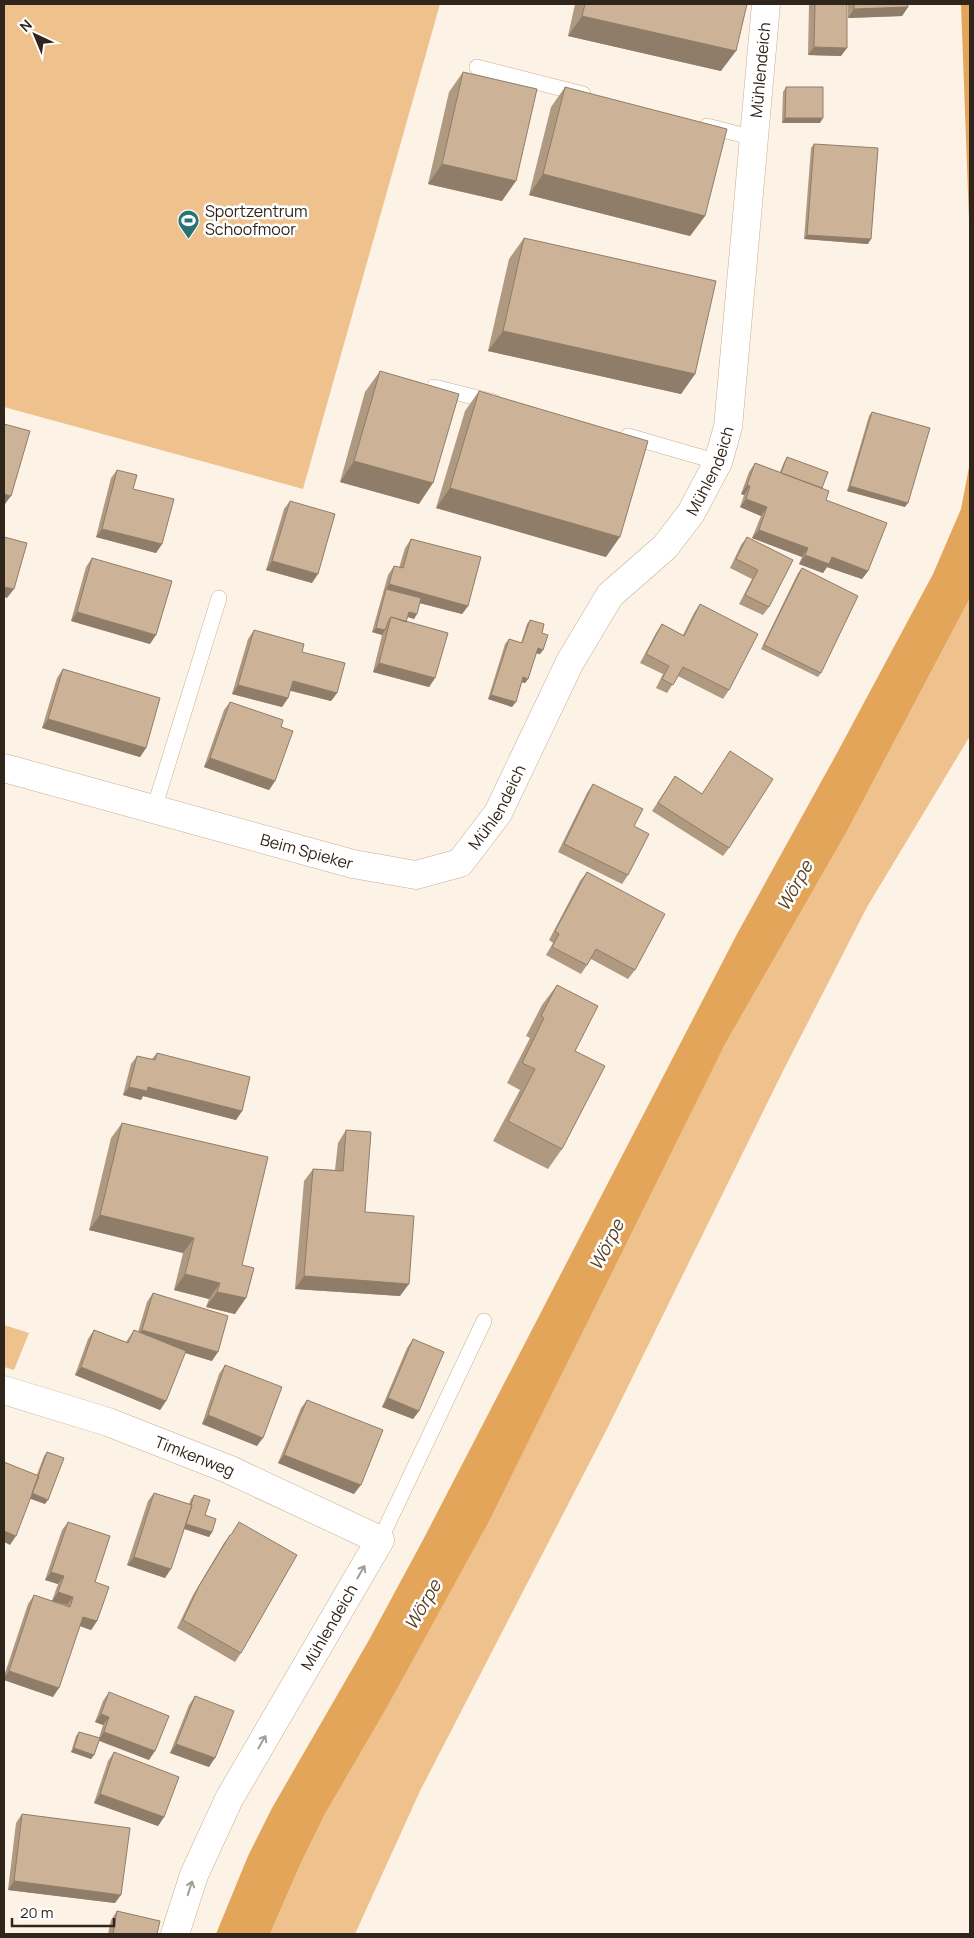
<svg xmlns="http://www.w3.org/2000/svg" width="974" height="1938" viewBox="0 0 974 1938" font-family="Manrope,sans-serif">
	<rect width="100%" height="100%" fill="#fdf2e6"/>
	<path fill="#efc18d" d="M4,4H440L303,489L4,407Z
		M970,598V736L867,907L783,1071L608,1427L420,1791L355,1934H270L300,1865L325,1814L382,1716L724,1046L846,833Z
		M4,1325L29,1333L14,1370L4,1367Z"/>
	<path fill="#e3a55a" d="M961,4H970V255L969,220Z
		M970,462V598L846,833L724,1046L488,1523L382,1716L325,1814L300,1865L270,1934H216L248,1856L272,1808L369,1640L424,1538L737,934L837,753L933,574L961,509Z"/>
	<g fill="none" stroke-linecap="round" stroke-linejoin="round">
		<defs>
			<path id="service" d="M477,67L583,94
				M707,126L754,138
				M434,387L494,402
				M628,436L718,462
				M154,809L219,598
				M380,1540L484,1321"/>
			<g id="minor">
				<path id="s1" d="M4,768L353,864L416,875L460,863L498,813L570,662L610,595L665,547L691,513L718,462L728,427L766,4"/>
				<path id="s2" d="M4,1390L108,1422L228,1469L380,1540L229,1799L194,1875L175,1934"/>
			</g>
		</defs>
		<use href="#service" stroke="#c8ae91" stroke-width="16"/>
		<use href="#minor" stroke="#c8ae91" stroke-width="29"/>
		<use href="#service" stroke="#fff" stroke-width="15"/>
		<use href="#minor" stroke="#fff" stroke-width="28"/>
	</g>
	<path fill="#af9981" d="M575,4H747L721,71L568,36Z
		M809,4H847L841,56L808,55Z
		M848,4H908V7L902,16L848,18Z
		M463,72L502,201L428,184L449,92Z
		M565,87L705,216L690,236L529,195L551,107Z
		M786,87L820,123H782L783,92Z
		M814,144L868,244L804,239L811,148Z
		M524,238L695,374L681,394L488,351L509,259Z
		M380,371L419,504L340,482L365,392Z
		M479,391L606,557L436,508L465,411Z
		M872,412L905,507L847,491L869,416Z
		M787,457L822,488L826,500L868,571L862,579L827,567L823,573L799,564L802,557L752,538L761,516L740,507L744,495L741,494L749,472L755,463L780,472L784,462Z
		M117,470L133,489L162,544L156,553L96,537L111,478Z
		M290,501L312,583L266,570L284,509Z
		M747,537L769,607L763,615L739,604L752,579L730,568L741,545Z
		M411,539L468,606L462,614L420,603L414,619L407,617L406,622L435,678L429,687L373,672L382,635L372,632L388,575L394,566L399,568L405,548Z
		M92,558L150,644L71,621L86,567Z
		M802,568L821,673L818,677L761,649L798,573Z
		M700,604L729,690L723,699L678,676L667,693L656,688L663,674L640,663L656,633L662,624L683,635L694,613Z
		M530,620L542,633L543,650L540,654L536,653L528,679L525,683L522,682L512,707L488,699L505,644L509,639L521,643L527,624Z
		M254,630L302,652L337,693L331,701L290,690L288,698L282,707L232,694L248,639Z
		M63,669L146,748L140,757L42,728L57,678Z
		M230,702L281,727L275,781L269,790L204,767L224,710Z
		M675,776L701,793L729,848L723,856L652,811Z
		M593,784L634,826L628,875L622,884L558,852L587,793Z
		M587,872L635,970L628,979L591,959L581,974L546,955L553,943L549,940L580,881Z
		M557,985L575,1051L562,1149L548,1169L493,1141L520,1090L507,1083L530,1038L526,1036L542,1005Z
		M157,1053L242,1111L236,1120L143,1096L141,1100L123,1095L131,1064L137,1056L152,1059Z
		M122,1123L242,1265L235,1314L206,1307L209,1299L174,1290L183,1253L89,1230L111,1138Z
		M346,1130L365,1212L400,1296L295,1289L304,1181L313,1169L335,1170L338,1143Z
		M153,1293L212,1361L185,1353L166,1401L160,1410L75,1375L88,1339L94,1330L126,1342L134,1330L138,1332L147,1302Z
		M413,1339L419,1411L413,1419L382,1407L407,1348Z
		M225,1365L257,1446L202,1424L219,1374Z
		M307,1400L354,1494L278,1463L301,1408Z
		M47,1452L45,1504L30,1498L10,1545L44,1456Z
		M154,1493L189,1504L191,1499L194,1495L205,1515L212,1532L209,1537L184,1529L165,1578L127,1565L148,1501Z
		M68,1522L95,1582L97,1621L91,1630L80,1626L53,1697L4,1680V1676L28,1604L34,1595L67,1606V1605L52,1601L58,1584L45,1580L62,1530Z
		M239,1522L241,1653L235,1662L177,1628L193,1595L224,1543L230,1535H231Z
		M109,1692L149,1760L99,1741L94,1755L91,1759L71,1752L76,1736L79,1732L99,1738L103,1725L95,1722L103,1701Z
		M195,1696L209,1767L170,1753L189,1705Z
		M114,1752L164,1817L158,1826L94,1803L108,1761Z
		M22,1814L115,1903L8,1890L16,1823Z
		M117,1911L157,1934H108L111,1920Z"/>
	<path fill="#8f7d69" d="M908,7L902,16L848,18L854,9Z
		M582,16L736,51L721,71L568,36Z
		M814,47L847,48L841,56L808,55Z
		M785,118H823L820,123H782Z
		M442,164L516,181L502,201L428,184Z
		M543,174L705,216L690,236L529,195Z
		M807,235L871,239L868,244L804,239Z
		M503,331L695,374L681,394L488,351Z
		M354,461L433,483L419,504L340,482Z
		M747,485L750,486L744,495L741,494Z
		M850,486L908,503L905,507L847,491Z
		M450,488L620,537L606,557L436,508Z
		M4,494L11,496L5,504H4Z
		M746,499L767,507L761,516L740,507Z
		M102,529L162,544L156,553L96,537Z
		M759,530L808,548L802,557L752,538Z
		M805,555L832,557L868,571L862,579L827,567L823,573L799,564Z
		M272,561L318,574L312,583L266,570Z
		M389,584L468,606L462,614L384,594L386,589Z
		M4,587L14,589L7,598L4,597Z
		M77,612L156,635L150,644L71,621Z
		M409,612L417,614L414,619L406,616Z
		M376,628L385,630L382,635L372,632Z
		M538,648L543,650L540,654L535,653Z
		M379,663L435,678L429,687L373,672Z
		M523,677L528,679L525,683L520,682Z
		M293,681L337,693L331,701L287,690Z
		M238,685L288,698L282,707L232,694Z
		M491,695L516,702L512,707L488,699Z
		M48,719L146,748L140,757L42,728Z
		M210,758L275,781L269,790L204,767Z
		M129,1087H148L242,1111L236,1120L143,1096L141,1100L123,1095Z
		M100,1215L194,1238L183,1253L89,1230Z
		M185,1274L220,1283L209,1299L174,1290Z
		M304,1276L409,1284L400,1296L295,1289Z
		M217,1292L246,1298L235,1314L206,1307Z
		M142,1330L218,1352L212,1361L136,1338Z
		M81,1367L166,1401L160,1410L75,1375Z
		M388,1398L419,1411L413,1419L382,1407Z
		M208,1415L263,1438L257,1446L202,1424Z
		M284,1455L361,1485L354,1494L278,1463Z
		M31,1493L48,1500L45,1504L28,1498Z
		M185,1524L212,1532L209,1537L182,1528Z
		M4,1531L16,1536L10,1545L4,1542Z
		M134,1557L171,1569L165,1578L127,1565Z
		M51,1572L64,1576L58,1584L45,1580Z
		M58,1592L73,1597L67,1605L52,1601Z
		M83,1617L97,1621L91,1630L77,1625Z
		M9,1671L59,1688L53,1697L4,1680V1678Z
		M101,1714L109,1717L103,1725L95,1722Z
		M104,1732L155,1751L149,1760L98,1740Z
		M176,1744L215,1758L209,1767L170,1753Z
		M74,1748L94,1755L91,1759L71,1752Z
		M100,1794L164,1817L158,1826L94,1803Z
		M14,1881L121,1895L115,1903L8,1890Z"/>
	<path fill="#ccb296" stroke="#8f7d69" d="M585,4H747L736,51L582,16Z
		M815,4H847V48L814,47Z
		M854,4H908V7L854,9Z
		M463,72L537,89L516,181L442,164Z
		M565,87L727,129L705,216L543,174Z
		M786,87H823V118H785Z
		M814,144L878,148L871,239L807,235Z
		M524,238L716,281L695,374L503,331Z
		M380,371L459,394L433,483L354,461Z
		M479,391L648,441L620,537L450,488Z
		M872,412L930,428L908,503L850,486Z
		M4,424L30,431L11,496L4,494Z
		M787,457L828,472L822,488L781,473Z
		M755,463L829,491L826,500L887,523L868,571L832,557L829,564L805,555L808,548L759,530L767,507L746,499L750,486L747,485Z
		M117,470L137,475L133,489L174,499L162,544L102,529Z
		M290,501L335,514L318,574L272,561Z
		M4,537L27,543L14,589L4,587Z
		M747,537L793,560L769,607L745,595L758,570L736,559Z
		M411,539L481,557L468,606L389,584L394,566L403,568Z
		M92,558L172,581L156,635L77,612Z
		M802,568L858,596L821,673L764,645Z
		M386,589L421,598L417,614L409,612L406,622L391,617L388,622L385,630L376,628Z
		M700,604L758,634L729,690L683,667L673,685L662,679L669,666L646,654L662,624L684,636Z
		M391,617L448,633L435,678L379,663Z
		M530,620L544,624L542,633L548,635L543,650L538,648L528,679L523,677L516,702L491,695L509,639L522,643Z
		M254,630L304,644L302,652L345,663L337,693L293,681L288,698L238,685Z
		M63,669L160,698L146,748L48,719Z
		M230,702L283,720L281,727L293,731L275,781L210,758Z
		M730,751L773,779L729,848L658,803L675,776L702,794Z
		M593,784L643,809L634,826L649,834L628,875L564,844Z
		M587,872L665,914L635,970L596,949L587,965L552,947L559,934L555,931Z
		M557,985L598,1006L575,1051L605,1066L562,1149L508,1121L535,1069L522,1063L544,1018L541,1016Z
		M157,1053L250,1077L242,1111L148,1087L147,1091L129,1087L137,1056L155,1060Z
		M122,1123L268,1157L242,1265L254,1268L246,1298L217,1292L220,1283L185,1274L194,1238L100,1215Z
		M346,1130L371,1132L365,1212L414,1216L409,1284L304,1276L313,1169L343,1171Z
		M153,1293L228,1316L218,1352L142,1330Z
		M94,1330L128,1343L134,1330L186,1351L166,1401L81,1367Z
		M413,1339L444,1352L419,1411L388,1398Z
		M225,1365L282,1387L263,1438L208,1415Z
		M307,1400L383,1430L361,1485L284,1455Z
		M47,1452L64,1458L48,1500L32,1493Z
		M4,1462L39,1476L16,1536L4,1531Z
		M154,1493L192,1505L171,1569L134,1557Z
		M194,1495L210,1500L205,1515L216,1519L212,1532L186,1524L192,1505H191Z
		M68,1522L110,1536L95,1582L109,1587L97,1621L83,1617L59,1688L9,1671L34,1595L70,1607L73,1597L58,1592L64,1576L51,1572Z
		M239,1522L297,1555L241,1653L183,1620L199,1586L230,1535H231Z
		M109,1692L169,1716L155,1751L104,1732L109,1717L101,1714Z
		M195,1696L234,1711L215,1758L176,1744Z
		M79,1732L100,1738L94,1755L74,1748Z
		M114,1752L179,1777L164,1817L100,1794Z
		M22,1814L130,1828L121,1895L14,1881Z
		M117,1911L160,1921L157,1934H113Z"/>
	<defs><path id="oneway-shaft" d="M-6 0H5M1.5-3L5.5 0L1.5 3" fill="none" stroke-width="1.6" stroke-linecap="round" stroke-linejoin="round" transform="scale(1.25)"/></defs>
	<g stroke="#a19d98">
		<use href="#oneway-shaft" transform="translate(361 1572) rotate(-60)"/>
		<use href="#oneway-shaft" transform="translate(262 1742) rotate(-60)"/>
		<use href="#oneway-shaft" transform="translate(190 1888) rotate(-72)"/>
	</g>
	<defs>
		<symbol id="stadium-pin" viewBox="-11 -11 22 30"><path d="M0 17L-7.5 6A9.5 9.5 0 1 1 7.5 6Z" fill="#297374" stroke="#fff"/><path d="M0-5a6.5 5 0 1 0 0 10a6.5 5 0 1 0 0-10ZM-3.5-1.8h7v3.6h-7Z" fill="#fff"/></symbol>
	</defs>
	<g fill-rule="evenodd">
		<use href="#stadium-pin" x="176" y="208" width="25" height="34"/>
	</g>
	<g text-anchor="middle" stroke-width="5" stroke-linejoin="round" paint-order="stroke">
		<g font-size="16" fill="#2f251a" stroke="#fff">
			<text dy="6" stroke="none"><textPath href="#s1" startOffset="1348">Mühlendeich</textPath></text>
			<text dy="6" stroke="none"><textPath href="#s1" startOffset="942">Mühlendeich</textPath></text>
			<text dy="6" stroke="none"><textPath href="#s1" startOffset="539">Mühlendeich</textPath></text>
			<text dy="6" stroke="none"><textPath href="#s1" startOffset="314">Beim Spieker</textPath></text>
			<text dy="6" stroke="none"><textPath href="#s2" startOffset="202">Timkenweg</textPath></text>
			<text transform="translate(329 1627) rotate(-60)" y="6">Mühlendeich</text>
		</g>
		<g font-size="16" fill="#2f251a" stroke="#fff" text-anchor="start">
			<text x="205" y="217">Sportzentrum<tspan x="205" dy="18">Schoofmoor</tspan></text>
		</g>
		<g font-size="18" font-style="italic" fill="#5a4020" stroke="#fff">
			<text transform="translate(795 886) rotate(-61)" y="6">Wörpe</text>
			<text transform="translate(607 1245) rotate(-63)" y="6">Wörpe</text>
			<text transform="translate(423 1605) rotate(-60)" y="6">Wörpe</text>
		</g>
	</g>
	<rect width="974" height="1938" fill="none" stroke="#2f251a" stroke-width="10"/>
	<g transform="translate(35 35) rotate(316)" stroke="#ffffff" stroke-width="4" paint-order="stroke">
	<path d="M0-4L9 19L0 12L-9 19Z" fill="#2f251a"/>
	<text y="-8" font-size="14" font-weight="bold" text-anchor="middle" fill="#2f251a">N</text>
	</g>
	<path d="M12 1918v8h102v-8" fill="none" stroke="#2f251a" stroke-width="2.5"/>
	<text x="20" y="1918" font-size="15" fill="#2f251a" stroke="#ffffff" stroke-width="4" paint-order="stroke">20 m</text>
</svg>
